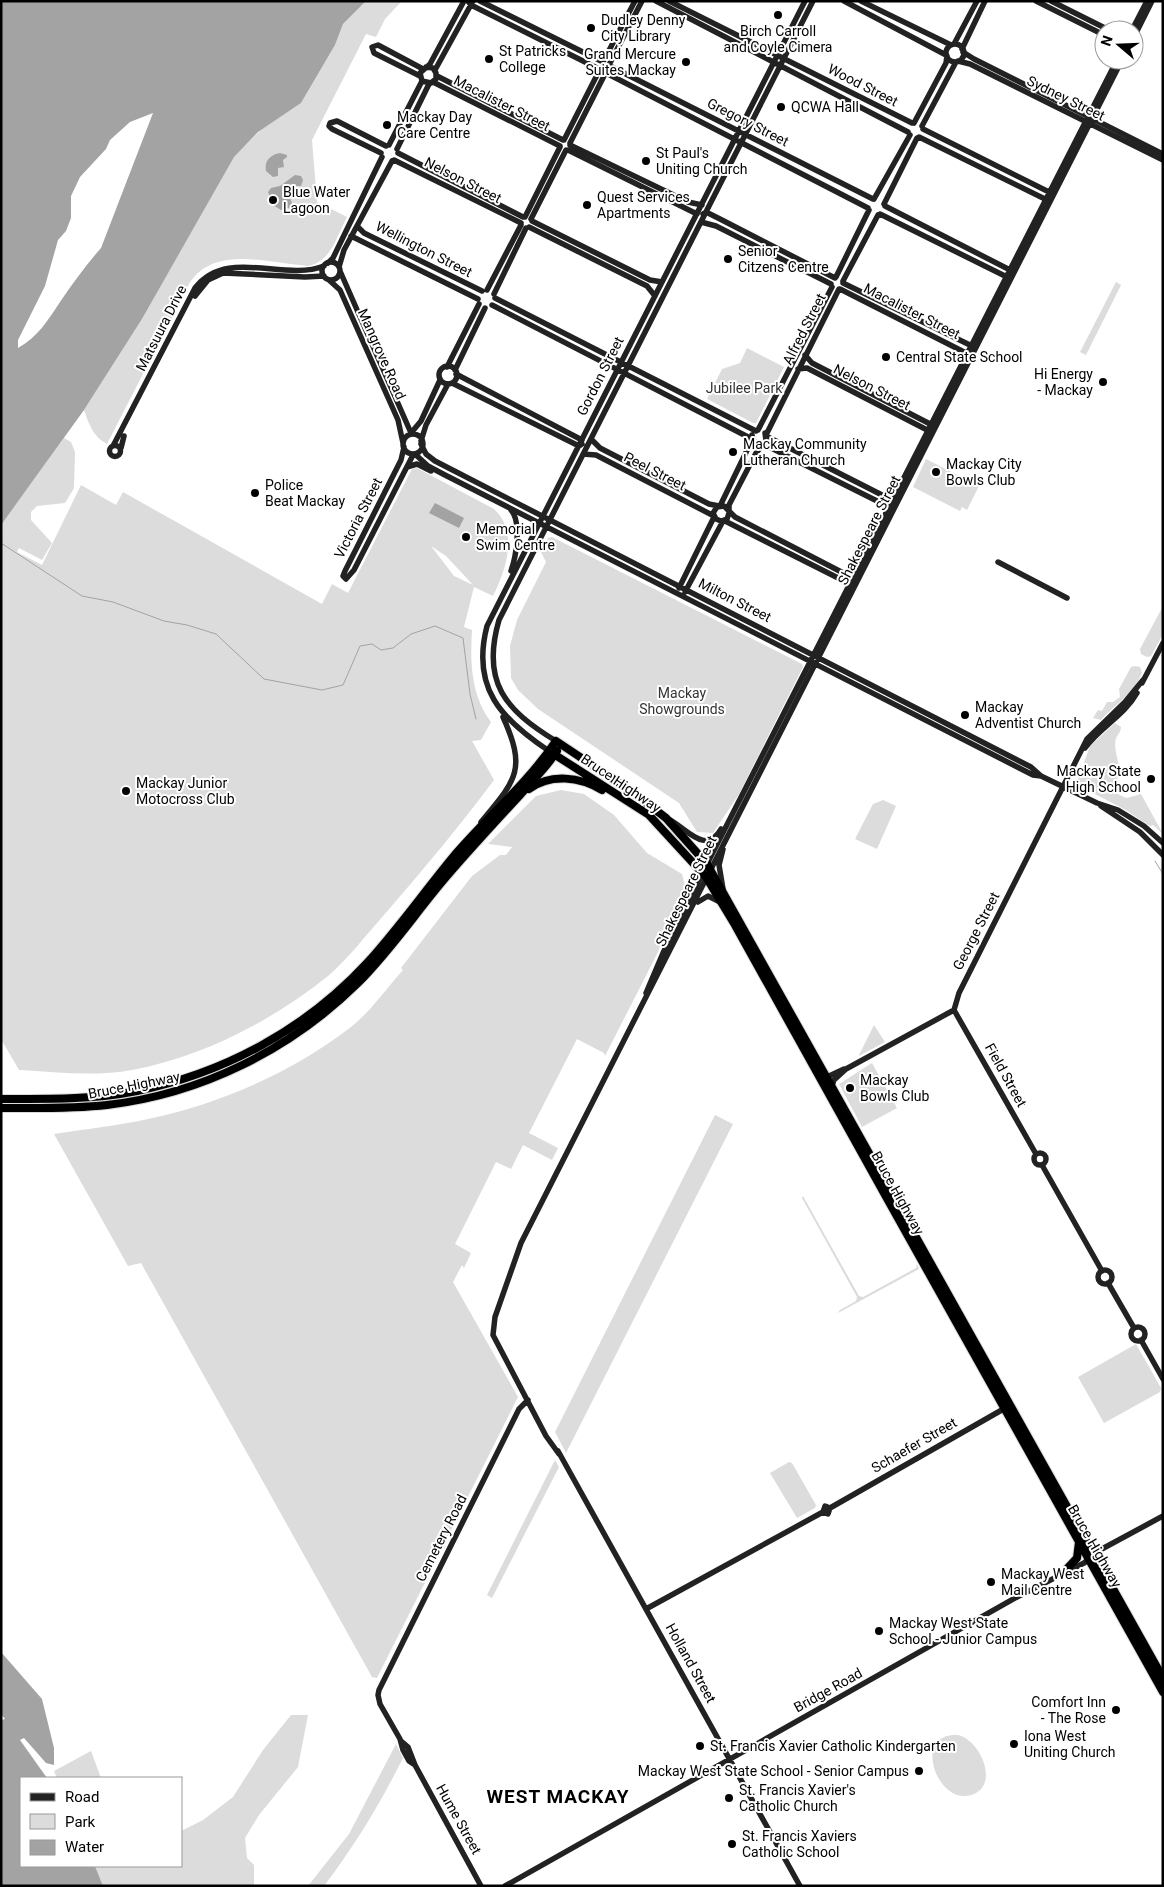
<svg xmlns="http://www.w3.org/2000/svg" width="1164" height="1887" viewBox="0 0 1164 1887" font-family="Roboto,sans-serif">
	<rect width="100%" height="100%" fill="#fff"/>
	<path fill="#dcdcdc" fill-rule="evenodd" d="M366,1H402L385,19L376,37L366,34L312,140L317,202L347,217C336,237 332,261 308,266C268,263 211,244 188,286L107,444C93,437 89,424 84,410L142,319L234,156L262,129L301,103L335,45L343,24Z
		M1116,282L1121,285L1086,355L1080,352Z
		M747,348L784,367L756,423H753L707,399L722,369L740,363Z
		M64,438L71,442L75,452L74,488L65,503L37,506L31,512V520L52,543L42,560L19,548L17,552L42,565L81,485L116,505L123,492L322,604L332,584L348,593L412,469L417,468L494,509C519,532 506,570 493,596L474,587L464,627L472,630C470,663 471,695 491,722L481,740L472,741L494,780C459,827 422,871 384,915C366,935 348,959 328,976C272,1021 202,1057 132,1070C95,1077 56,1072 19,1070L1,1039V512L16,504ZM431,546L446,556L473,585L454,576Z
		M926,459L979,486L967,510L962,507L960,511L913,487Z
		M552,537L802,664L803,667L739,794L713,833L697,832L679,803L538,709L518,690L511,678L510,646L517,620L546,562L541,552L548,538Z
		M1163,606V634L1151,656L1147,657L1141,654L1140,649Z
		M1135,666L1140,667L1142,673C1133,694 1116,704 1101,720L1093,718L1098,710L1102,711L1107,702H1113L1120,697L1119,689L1131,667Z
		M1115,723L1121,727C1121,732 1118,734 1116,738C1113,748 1119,760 1119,770C1119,783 1106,792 1127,798L1141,794L1163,834L1153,825L1150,826L1124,809L1081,787L1077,782L1090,746Z
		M561,790L584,794L614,815L647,853L682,874L686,889L656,956L605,1056L604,1053L577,1039L529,1133L558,1148L552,1160L523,1145L511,1169L496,1162L455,1244L471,1253L464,1268L462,1265L453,1282L518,1397L377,1678L372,1677L141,1263L128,1266L54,1134C85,1129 117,1126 148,1119C220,1104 293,1072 351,1027C370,1012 386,989 403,970L401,968L472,876L500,855H506L512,847L488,844L536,796Z
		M883,800L896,806L877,849L855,839L873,804Z
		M874,1025L885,1042L859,1056V1055Z
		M872,1063L897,1108L862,1127L839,1084Z
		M715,1115L733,1124L566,1453L555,1432Z
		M803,1196L859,1296L863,1297L916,1268L917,1264L919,1269L838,1313L840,1310L856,1301L857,1297L802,1198Z
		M1136,1344L1161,1388L1160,1392L1104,1423L1078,1377Z
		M555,1460L559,1467L492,1598L487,1595Z
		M789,1462L792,1463L816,1505L815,1508L797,1518L770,1473Z
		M291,1715H308L298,1767L259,1815L245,1838L247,1858L254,1865V1886H103L95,1866H181V1831L203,1820L233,1797L263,1750Z
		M958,1735C983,1741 1002,1792 966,1796C935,1799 913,1732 958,1735Z
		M396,1744L403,1758C380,1804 355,1845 324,1886H308L349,1834Z
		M91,1751L101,1778H57L54,1771Z"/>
	<path fill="#a3a3a3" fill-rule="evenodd" d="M1,1H366L343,24L335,45L301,103L258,132L234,157L142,319L84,410L1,525ZM153,113L101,248C86,265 73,283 60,302C48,320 38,337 18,348V340L45,286L58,240L66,231L71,218V196L80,177L106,149L110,140L130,122Z
		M280,153L287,155V157L283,160L284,167L278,168V176L273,177L266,171C264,161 270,155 280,153Z
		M295,175L301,176L303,180L301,186H292C285,195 292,199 293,207L281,210L273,205L268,192L271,188L280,186Z
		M435,503L464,518L459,528L429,513Z
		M1,1652L42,1699L54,1748V1765L46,1763L24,1738L20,1740L47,1778H21V1866H95L103,1886H1V1720L5,1719L1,1714Z"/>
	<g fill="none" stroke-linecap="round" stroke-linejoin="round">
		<path stroke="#a3a3a3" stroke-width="1" d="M1,543L82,596L113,602L164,621L187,625L216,634L264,679L322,690L343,685L360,646L372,644L381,650L393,648L411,634L435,626L463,638L470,694L476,719
			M1155,861L1163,874"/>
		<defs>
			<path id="highway" d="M549,751L649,815L706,877L735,925C877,1181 1020,1437 1163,1692
				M529,789C551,773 580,777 602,790
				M1,1099C46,1099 92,1100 137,1091C225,1073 306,1029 367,963C398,929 424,892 453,857C486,818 527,784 556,741L631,791L666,818L707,864L1163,1678
				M1,1108C37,1108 72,1109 107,1105C201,1094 290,1050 358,983C391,950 417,911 447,876C471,848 496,821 521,794C533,780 547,767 557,751
				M1064,1572L1077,1558L1079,1542"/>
		</defs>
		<use href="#highway" stroke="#dbdbdb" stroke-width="10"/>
		<path stroke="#222" stroke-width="5.5" d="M468,1L471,5L597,68
			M480,1L601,61
			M656,1L908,132
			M669,1L912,123
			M844,1L946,55
			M861,1L951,45
			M1036,1L1104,35
			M1051,1L1109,30
			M1132,30L1147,1
			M1134,37L1152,1
			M954,44L977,1
			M946 53a9 9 0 1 1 18 0a9 9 0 1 1-18 0Z
			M962,49L985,1
			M963,52L974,59L1163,154
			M604,60L635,1
			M958,61L970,64L1163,160
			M610,63L642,1
			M426,67L433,68L436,73V79L431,83L422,81L420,73L430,64L464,1
			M612,67L873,199
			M435,70L473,1
			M608,74L868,208
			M420,76L374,53L372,47L378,45L423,69
			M437,76L563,140
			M433,82L560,146
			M914,123L946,63L947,56
			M922,126L956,62
			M923,129L1051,193
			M919,137L1049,201
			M564,140L598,73
			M570,143L604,76
			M389,145L422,81
			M570,145L688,202L702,205
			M397,149L429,84
			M568,150L697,214
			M381,153L332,129L329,126L330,123L337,121L386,146
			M398,153L523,217
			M394,160L521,223
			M874,199L910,135
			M884,204L917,138
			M885,206L1012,271
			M703,214L706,212L720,219L835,278
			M880,214L1009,278
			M525,217L560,147
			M531,219L566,150
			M532,221L650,280L662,282
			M701,222L716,226L831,284
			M357,226L364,233L482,291
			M529,227L647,286L655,296
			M351,236L478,299
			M322 271a9 9 0 1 1 18 0a9 9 0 1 1-18 0Z
			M328,263L333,258L382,157
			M339,267L344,250L392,161
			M340,271L411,433
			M836,277L869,210
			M329,280L340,290L398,420L403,443
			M843,281L878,215
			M843,283L974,347
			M840,289L970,355
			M487,290L521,225
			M494,294L526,228
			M195,296L208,280L223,273L305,277L324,276
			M495,298L756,431
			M492,305L752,439
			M805,355L812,363L934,426
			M439 375a9 9 0 1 1 18 0a9 9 0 1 1-18 0Z
			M447,367L479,304
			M798,369L807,368L931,432
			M455,370L485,308
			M456,374L582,440
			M452,383L579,446L582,444
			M758,430L832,287
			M411,433L421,421L440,380
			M403 444a10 10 0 1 1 20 0a10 10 0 1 1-20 0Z
			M752,435L754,442L761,444
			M766,435L839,289
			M766,436L884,496L894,498
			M591,439L600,448L709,504L719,506
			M421,441L426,425L448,384
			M421,444L426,454L435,461L1031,767L1041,776
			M763,444L889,507L892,504
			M109.5 451a5.5 5.5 0 1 1 11 0a5.5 5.5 0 1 1-11 0Z
			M113,446L195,288C227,247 283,282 324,266
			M404,447L401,460L345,571L343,576L346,579L354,570L413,455
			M121,448L124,436
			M583,454L596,455L714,516
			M416,455L428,466L443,474L1033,775L1041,776L1097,803L1118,810L1144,826L1163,843
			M407,467L417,464L431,471
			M720,506L752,440
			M729,510V505L756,453L766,441L765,433
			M729,513L727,519L721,521L716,519L713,513L717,507L724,506L735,517L853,578
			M725,521L850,584
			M998,562L1067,598
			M511,571C516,557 522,522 511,510
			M679,588L714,517
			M685,592L723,521
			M1142,683L1163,643
			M556,741C505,710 481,682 499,620L813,1
			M1085,748C1100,727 1124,716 1137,693
			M549,751C501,719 471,688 487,626L805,1
			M1101,806L1140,832L1163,855
			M670,820C688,830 706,855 721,829
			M481,822C516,780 527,770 503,717
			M723,889L719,865L723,849
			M698,902L708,896L720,902
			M646,993L663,953L710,858L1117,60
			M954,1010L1036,1154
			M827,1077L844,1069
			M832,1086L834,1080L846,1069L954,1010L959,993L1087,739L1125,702L1143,680
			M1034 1159a6 6 0 1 1 12 0a6 6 0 1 1-12 0Z
			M1042,1165L1102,1271
			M1098 1277a7 7 0 1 1 14 0a7 7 0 1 1-14 0Z
			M1108,1283L1134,1328
			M1131 1334a7 7 0 1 1 14 0a7 7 0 1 1-14 0Z
			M1141,1340L1163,1379
			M558,1451L800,1886
			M559,1454L546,1436L493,1335L495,1317L521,1243L1122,60
			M830,1508L1007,1407
			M646,1609L823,1512L825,1506L830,1508L828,1514L823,1512
			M401,1741L408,1747L415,1765L481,1886
			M415,1765L409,1761L403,1750L400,1739L380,1704L378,1695L379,1690L519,1409L528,1400
			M505,1886L1017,1597L1084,1563L1100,1550L1163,1516"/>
		<use href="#highway" stroke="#000" stroke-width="8"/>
	</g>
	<g fill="#000" stroke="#fff" stroke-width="2">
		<circle cx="778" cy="15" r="5"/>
		<circle cx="591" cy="28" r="5"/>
		<circle cx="489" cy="59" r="5"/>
		<circle cx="686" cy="62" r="5"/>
		<circle cx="781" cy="107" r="5"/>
		<circle cx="387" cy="125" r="5"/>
		<circle cx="646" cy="161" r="5"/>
		<circle cx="273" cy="200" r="5"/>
		<circle cx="587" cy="205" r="5"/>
		<circle cx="728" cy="259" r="5"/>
		<circle cx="886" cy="357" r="5"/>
		<circle cx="1103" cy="382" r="5"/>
		<circle cx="733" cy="452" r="5"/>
		<circle cx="936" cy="472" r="5"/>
		<circle cx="255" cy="493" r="5"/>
		<circle cx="466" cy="537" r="5"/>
		<circle cx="965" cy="715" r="5"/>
		<circle cx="1151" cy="779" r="5"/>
		<circle cx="126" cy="791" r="5"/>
		<circle cx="850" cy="1088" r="5"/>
		<circle cx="991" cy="1582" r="5"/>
		<circle cx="879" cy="1631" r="5"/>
		<circle cx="1116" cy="1710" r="5"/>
		<circle cx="1014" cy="1744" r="5"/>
		<circle cx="700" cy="1746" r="5"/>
		<circle cx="919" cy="1771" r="5"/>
		<circle cx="729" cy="1798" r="5"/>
		<circle cx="732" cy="1844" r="5"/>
	</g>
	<g text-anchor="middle" stroke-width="4" stroke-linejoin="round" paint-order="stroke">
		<g font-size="14" fill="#000" stroke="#fff" text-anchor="start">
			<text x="601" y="25">Dudley Denny<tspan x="601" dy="16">City Library</tspan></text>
			<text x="778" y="36" text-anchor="middle">Birch Carroll<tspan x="778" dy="16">and Coyle Cimera</tspan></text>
			<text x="499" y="56">St Patricks<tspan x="499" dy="16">College</tspan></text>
			<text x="676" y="59" text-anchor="end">Grand Mercure<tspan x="676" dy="16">Suites Mackay</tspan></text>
			<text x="791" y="112">QCWA Hall</text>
			<text x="397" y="122">Mackay Day<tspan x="397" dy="16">Care Centre</tspan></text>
			<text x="656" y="158">St Paul's<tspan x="656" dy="16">Uniting Church</tspan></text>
			<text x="283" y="197">Blue Water<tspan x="283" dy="16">Lagoon</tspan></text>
			<text x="597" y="202">Quest Services<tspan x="597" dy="16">Apartments</tspan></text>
			<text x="738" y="256">Senior<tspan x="738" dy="16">Citzens Centre</tspan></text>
			<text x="896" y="362">Central State School</text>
			<text x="1093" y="379" text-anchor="end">Hi Energy<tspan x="1093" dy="16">- Mackay</tspan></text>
			<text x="743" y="449">Mackay Community<tspan x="743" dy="16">Lutheran Church</tspan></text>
			<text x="946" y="469">Mackay City<tspan x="946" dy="16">Bowls Club</tspan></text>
			<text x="265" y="490">Police<tspan x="265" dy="16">Beat Mackay</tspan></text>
			<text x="476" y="534">Memorial<tspan x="476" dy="16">Swim Centre</tspan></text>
			<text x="975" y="712">Mackay<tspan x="975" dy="16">Adventist Church</tspan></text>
			<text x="1141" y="776" text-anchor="end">Mackay State<tspan x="1141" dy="16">High School</tspan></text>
			<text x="136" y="788">Mackay Junior<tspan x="136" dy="16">Motocross Club</tspan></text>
			<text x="860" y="1085">Mackay<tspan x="860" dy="16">Bowls Club</tspan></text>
			<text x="1001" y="1579">Mackay West<tspan x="1001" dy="16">Mail Centre</tspan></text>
			<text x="889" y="1628">Mackay West State<tspan x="889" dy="16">School - Junior Campus</tspan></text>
			<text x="1106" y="1707" text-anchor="end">Comfort Inn<tspan x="1106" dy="16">- The Rose</tspan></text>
			<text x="1024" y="1741">Iona West<tspan x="1024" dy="16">Uniting Church</tspan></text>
			<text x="710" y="1751">St. Francis Xavier Catholic Kindergarten</text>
			<text x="909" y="1776" text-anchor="end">Mackay West State School - Senior Campus</text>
			<text x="739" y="1795">St. Francis Xavier's<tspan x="739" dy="16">Catholic Church</tspan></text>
			<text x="742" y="1841">St. Francis Xaviers<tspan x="742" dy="16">Catholic School</tspan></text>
		</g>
		<g font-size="14" fill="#000" stroke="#fff">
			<text transform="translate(863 85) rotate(27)" y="5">Wood Street</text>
			<text transform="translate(1066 98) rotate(26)" y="5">Sydney Street</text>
			<text transform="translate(502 103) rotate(27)" y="5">Macalister Street</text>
			<text transform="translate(748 122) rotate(27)" y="5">Gregory Street</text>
			<text transform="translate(463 180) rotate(27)" y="5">Nelson Street</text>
			<text transform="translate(424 249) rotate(27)" y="5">Wellington Street</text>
			<text transform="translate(912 311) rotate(27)" y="5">Macalister Street</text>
			<text transform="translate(161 328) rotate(-63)" y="5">Matsuura Drive</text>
			<text transform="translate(804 329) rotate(-63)" y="5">Alfred Street</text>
			<text transform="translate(382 354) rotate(66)" y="5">Mangrove Road</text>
			<text transform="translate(600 376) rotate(-63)" y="5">Gordon Street</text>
			<text transform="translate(872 387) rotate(27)" y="5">Nelson Street</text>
			<text transform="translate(655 471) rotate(27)" y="5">Peel Street</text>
			<text transform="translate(358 518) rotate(-63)" y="5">Victoria Street</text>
			<text transform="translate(869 530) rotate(-63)" y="5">Shakespeare Street</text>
			<text transform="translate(735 600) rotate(27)" y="5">Milton Street</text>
			<text transform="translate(621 783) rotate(34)" y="5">Bruce Highway</text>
			<text transform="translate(686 891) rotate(-64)" y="5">Shakespeare Street</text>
			<text transform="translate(976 931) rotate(-63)" y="5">George Street</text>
			<text transform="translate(1006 1075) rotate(61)" y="5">Field Street</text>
			<text transform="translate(134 1085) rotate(-11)" y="5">Bruce Highway</text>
			<text transform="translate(898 1193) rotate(61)" y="5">Bruce Highway</text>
			<text transform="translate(914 1445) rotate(-30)" y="5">Schaefer Street</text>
			<text transform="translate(441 1538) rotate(-63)" y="5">Cemetery Road</text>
			<text transform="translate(1095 1546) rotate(60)" y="5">Bruce Highway</text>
			<text transform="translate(691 1663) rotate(61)" y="5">Holland Street</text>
			<text transform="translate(828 1690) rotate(-29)" y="5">Bridge Road</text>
			<text transform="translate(459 1819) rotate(61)" y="5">Hume Street</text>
		</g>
		<g font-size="14" fill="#333" stroke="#fff">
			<text x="744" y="393">Jubilee Park</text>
			<text x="682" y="698">Mackay<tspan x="682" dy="16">Showgrounds</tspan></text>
		</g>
		<g font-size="19" font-weight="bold" letter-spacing="1" fill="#000" stroke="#fff">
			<text x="558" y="1803">WEST MACKAY</text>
		</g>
	</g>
	<rect width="1164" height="1887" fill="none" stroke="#000000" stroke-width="5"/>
	<rect x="20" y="1777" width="162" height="90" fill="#ffffff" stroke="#999999"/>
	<rect x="30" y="1793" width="25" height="8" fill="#222222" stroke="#999999"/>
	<text x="65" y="1802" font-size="15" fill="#000000">Road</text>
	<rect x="30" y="1814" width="25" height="15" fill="#dcdcdc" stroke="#999999"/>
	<text x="65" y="1827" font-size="15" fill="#000000">Park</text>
	<rect x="30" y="1840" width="25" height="15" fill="#a3a3a3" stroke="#999999"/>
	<text x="65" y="1852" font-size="15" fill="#000000">Water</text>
	<g transform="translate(1119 45) rotate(289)"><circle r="24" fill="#ffffff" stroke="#999999"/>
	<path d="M0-4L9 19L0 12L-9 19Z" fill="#000000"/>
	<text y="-8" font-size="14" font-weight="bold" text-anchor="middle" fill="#000000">N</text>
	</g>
</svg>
